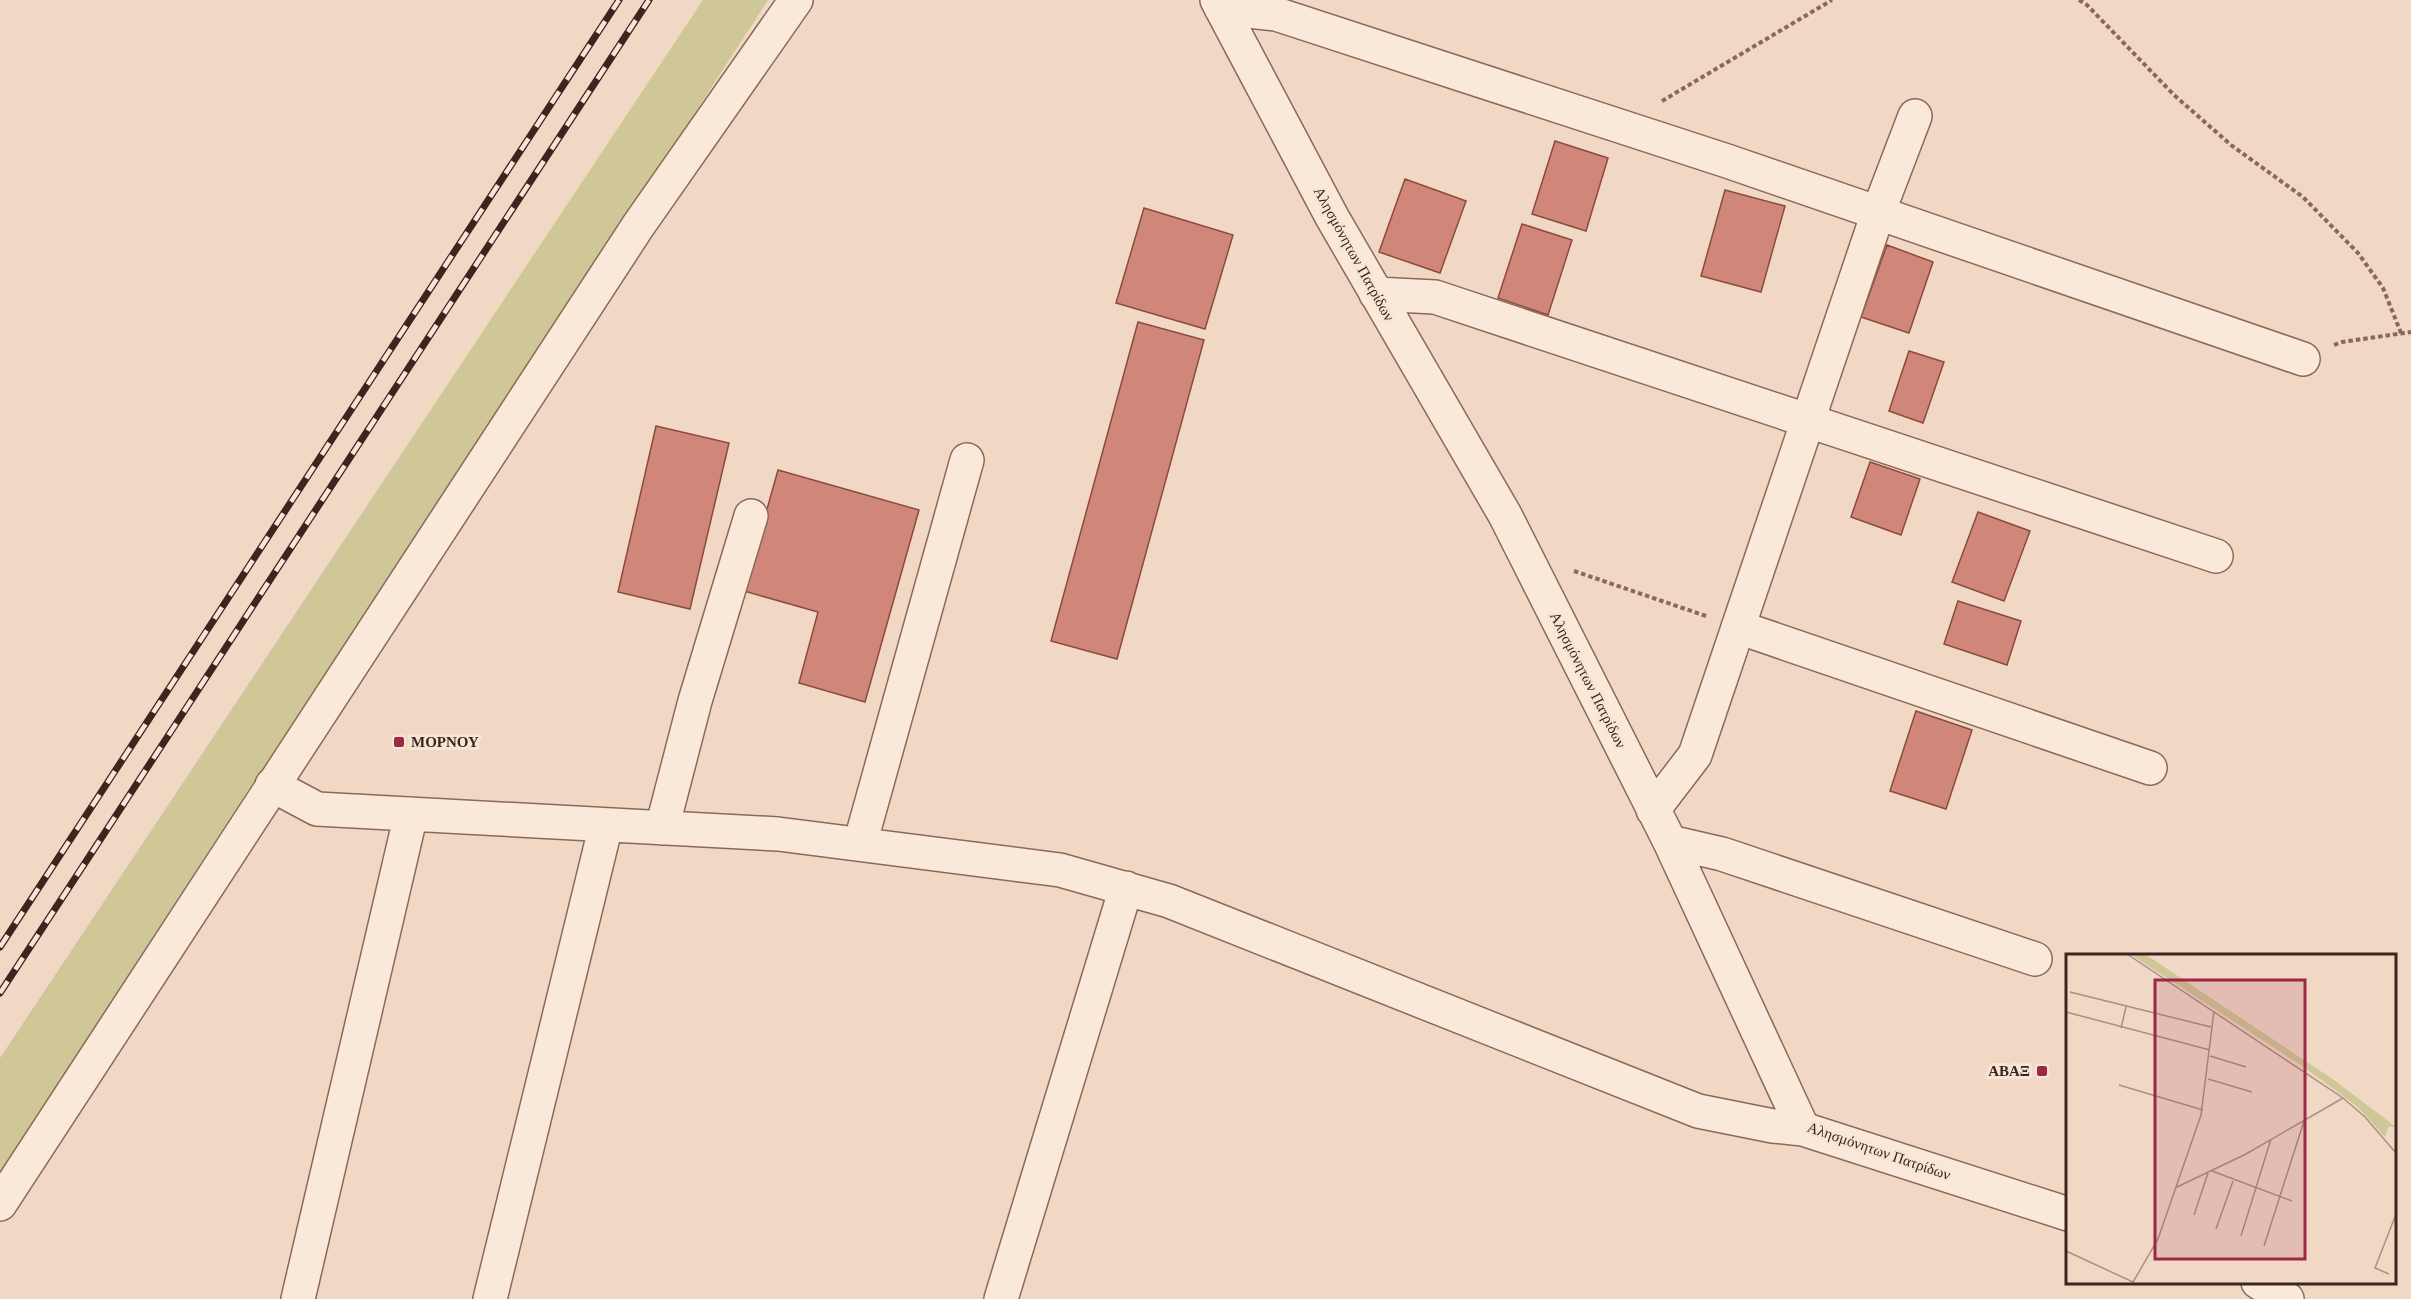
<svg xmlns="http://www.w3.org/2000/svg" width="2411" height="1299" viewBox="0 0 2411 1299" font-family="Georgia,serif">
	<rect width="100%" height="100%" fill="#f0d8c5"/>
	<path fill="#cfc798" d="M703,0H768L325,684L0,1180V1058Z"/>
	<path fill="#d08779" stroke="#8c4a3f" stroke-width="1.5" d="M1555,141L1608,158L1586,231L1532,214Z
		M1405,179L1466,201L1440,273L1379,252Z
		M1725,190L1785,206L1761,292L1701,276Z
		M1144,208L1233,235L1205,329L1116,303Z
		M1522,224L1572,240L1548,315L1498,298Z
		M1887,245L1933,262L1909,333L1861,317Z
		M1138,322L1204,340L1117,659L1051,641Z
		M1909,351L1944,362L1923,423L1889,411Z
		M656,426L729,443L690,609L618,592Z
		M1870,462L1920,479L1901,535L1851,517Z
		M778,470L919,510L865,702L799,683L818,612L744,591Z
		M1978,512L2030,531L2004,601L1952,582Z
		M1958,601L2021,621L2007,665L1944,644Z
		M1916,711L1972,730L1946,809L1890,791Z"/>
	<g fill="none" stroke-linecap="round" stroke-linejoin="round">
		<defs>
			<path id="minor" d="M1217,0L1332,217L1505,515L1670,842L1803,1129
				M1221,8L1276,14L1727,161L2303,359
				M1376,294L1435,297L2216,556
				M1738,627L2150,768
				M272,785L317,809L778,834L1060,870L1169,901L1698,1111L1773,1126L1803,1129L2068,1214
				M1653,810L1695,755L1878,213L1915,116
				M662,828L695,701L751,516
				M1670,842L1722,854L2035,959
				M860,844L967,460
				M2258,1282L2287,1299
				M298,1299L411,814
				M490,1299L606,825
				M1001,1299L1126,888"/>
			<path id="tertiary" d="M0,1204L638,226L796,0"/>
		</defs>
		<use href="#minor" stroke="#8c685a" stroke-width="36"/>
		<use href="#tertiary" stroke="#8c685a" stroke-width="36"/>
		<path stroke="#8c685a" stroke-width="4" stroke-dasharray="4.5 3" stroke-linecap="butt" d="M2079,0L2087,5L2174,95L2231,145L2303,197L2358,253L2383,288L2401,333
			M1662,101L1832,0
			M2334,345L2342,342L2411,332
			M1574,571L1706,616"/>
		<use href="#minor" stroke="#fae8d9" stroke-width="33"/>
		<use href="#tertiary" stroke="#fae8d9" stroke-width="33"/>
		<defs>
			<path id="rail" d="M0,947L619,0
				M0,993L649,0"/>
		</defs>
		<use href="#rail" stroke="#3c251f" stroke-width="7"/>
		<use href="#rail" stroke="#f7e5d5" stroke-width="4.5" stroke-dasharray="14" stroke-linecap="butt"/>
	</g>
	<g fill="#9e2747" stroke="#f7e5d5" stroke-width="2">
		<rect x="393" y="736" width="12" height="12" rx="3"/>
		<rect x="2036" y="1065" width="12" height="12" rx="3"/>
	</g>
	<g text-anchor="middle" stroke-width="6" stroke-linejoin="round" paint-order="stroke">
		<g font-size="15" fill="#3c251f" stroke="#f7e5d5">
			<text transform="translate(1354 254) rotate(61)" y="5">Αλησμόνητων Πατρίδων</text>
			<text transform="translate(1588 680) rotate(63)" y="5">Αλησμόνητων Πατρίδων</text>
			<text transform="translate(1879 1151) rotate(19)" y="5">Αλησμόνητων Πατρίδων</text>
		</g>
		<g font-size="15" font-weight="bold" fill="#3c251f" stroke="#f7e5d5" text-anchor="start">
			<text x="411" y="747">ΜΟΡΝΟΥ</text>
			<text x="2030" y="1076" text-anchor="end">ΑΒΑΞ</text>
		</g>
	</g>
	<g transform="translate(2066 954)">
		<rect width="330" height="330" fill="#f0d8c5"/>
		<path d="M64,0H79L268,126L330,173H322L319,183L293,154L242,116Z" fill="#cfc798"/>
		<path fill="none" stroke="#a89083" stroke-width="1.5" d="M61,0L277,144L299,163L330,199M4,38L145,73M0,58L144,96M55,74L60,53M144,102L180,113M142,125L186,138M53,131L137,156M146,217L226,247M109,234L180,200L277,144M128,261L142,219M150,275L167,227M175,282L205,185M198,292L238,167M0,297L67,328M323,320L309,314L330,260M66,330L92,285L135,161L148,57"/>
		<path fill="#9e2747" fill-opacity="0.15" stroke="#9e2747" stroke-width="3" d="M89,26H239V305H89Z"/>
		<rect width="330" height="330" fill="none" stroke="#3c251f" stroke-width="3"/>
	</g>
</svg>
